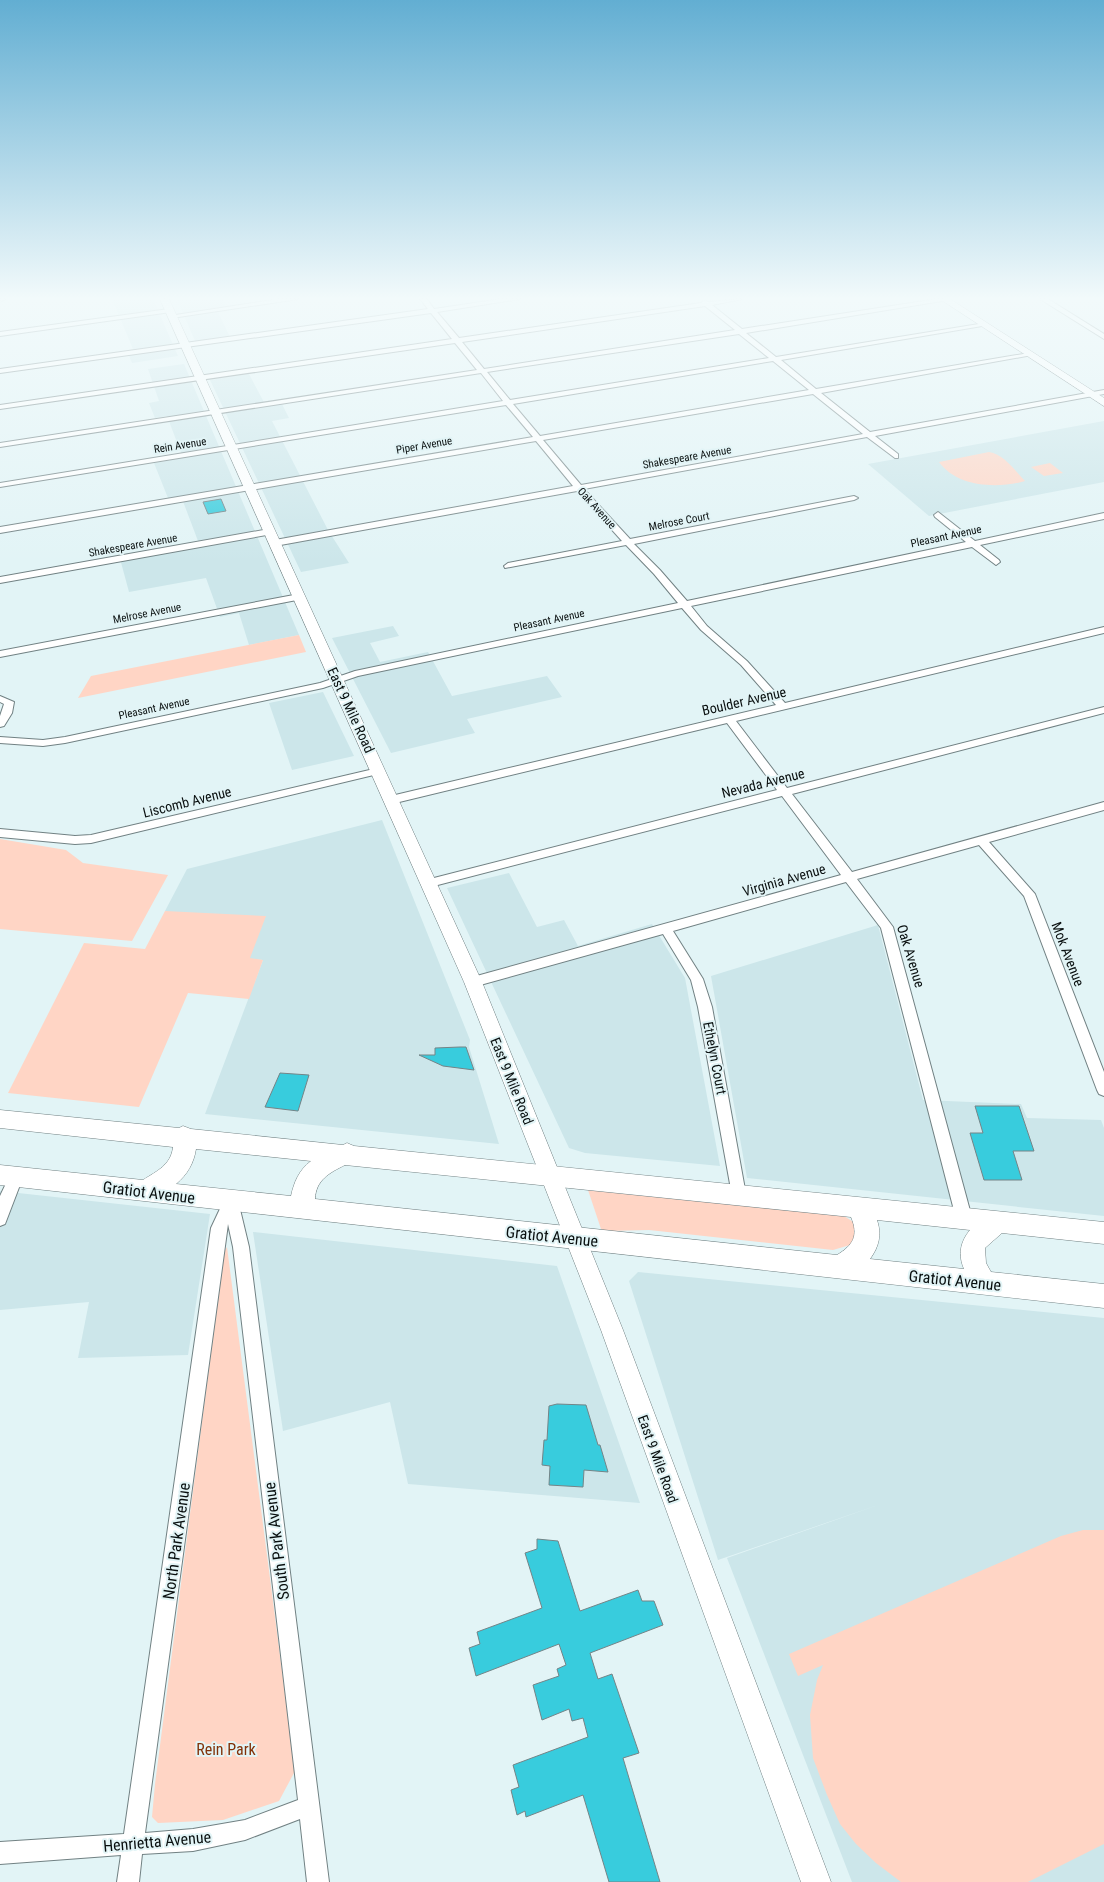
<svg xmlns="http://www.w3.org/2000/svg" width="1104" height="1882" viewBox="0 0 1104 1882" font-family="'Roboto Condensed',sans-serif">
	<rect width="100%" height="100%" fill="#e2f4f6"/>
	<path fill="#cce6ea" d="M112,299H153L178,356L132,363L127,351L133,349Z
		M177,299H222L227,311L218,312L230,337L195,341Z
		M184,364L299,635L249,645L239,613L220,617L206,578L129,592L119,555L198,541L181,496L168,498L154,463L183,458L167,416L155,418L149,403L159,401L148,369Z
		M249,374L266,406L282,404L289,418L272,421L328,530L349,563L301,572L210,380Z
		M1104,421V482L929,516L868,464Z
		M393,626L399,636L370,643L380,662L428,652L452,696L547,676L562,697L467,719L475,733L391,753L332,638Z
		M323,692L354,756L292,770L269,703Z
		M382,820L470,1040L469,1047L499,1144L205,1114L263,960L250,959L165,911L187,869Z
		M509,873L537,927L564,920L578,946L652,924L685,978L720,1166L585,1153L569,1148L447,888Z
		M878,925L923,1100L1021,1104L1027,1118L1101,1120L1104,1128V1216L747,1178L711,976Z
		M0,1191L210,1214L188,1355L78,1358L89,1302L0,1310Z
		M253,1232L557,1266L640,1503L408,1484L390,1402L283,1431Z
		M638,1272L1104,1318V1882H852L727,1558L881,1504L718,1560L629,1281Z"/>
	<path fill="#ffd5c5" d="M989,452C1004,454 1015,471 1025,481C997,489 957,487 939,462Z
		M1050,463L1063,473L1044,476L1031,467Z
		M299,635L306,652L78,698L91,676Z
		M0,839L66,850L83,863L168,875L132,941L0,929Z
		M165,911L266,916L250,958L263,960L249,999L188,993L139,1107L8,1093L84,943L145,949Z
		M588,1190L844,1216L855,1223L857,1236L850,1245L833,1250L649,1230L606,1231L601,1229Z
		M227,1247L295,1771L279,1801L223,1820L158,1823L152,1817L155,1784L224,1252Z
		M1083,1530H1104V1844L1028,1882H901L876,1863L856,1844L840,1824L827,1795L813,1758L810,1715L817,1680L823,1665L798,1676L789,1654L1061,1536Z"/>
	<path fill="#38ccdd" stroke="#748487" d="M221,499L226,511L208,514L203,502Z
		M460,1047H466L474,1070L443,1066L419,1055H435V1048Z
		M280,1073L309,1075L298,1111L265,1107Z
		M975,1106H1019L1034,1151H1013L1022,1180H984L970,1133H983Z
		M557,1404L586,1405L598,1445H600L608,1472L584,1470L583,1487L549,1485L550,1466L542,1465L544,1440H547L549,1406Z
		M537,1539L558,1541L580,1611L638,1590L642,1601H654L663,1625L590,1653L598,1679L612,1674L639,1753L623,1758L660,1882H609L583,1795L526,1817L525,1811L517,1815L511,1790L519,1787L513,1765L588,1737L583,1718L572,1721L569,1709L542,1720L533,1685L559,1676L557,1669L566,1665L559,1644L476,1676L469,1648L480,1644L477,1632L542,1608L525,1553L537,1549Z"/>
	<g fill="none" stroke-linecap="round" stroke-linejoin="round">
		<defs>
			<path id="street" d="M0,299H5L2,301Z
				M279,299H298L172,318L169,316Z
				M420,299H427L434,309L501,299H520L437,312L459,338L701,303L704,300L708,302L742,299L712,305L742,329L937,299L948,300L746,333L776,357L985,323L988,325L781,360L816,389L1029,353L1032,355L821,393L870,432L1104,390V394L875,436L898,454V458H895L867,437L584,489L630,539L854,496L858,498L854,500L634,544L660,570L687,601L966,542L935,517L934,515L938,512L975,541L1104,513V519L980,545L999,560L1000,562L996,565L972,547L691,606L707,626L747,661L785,703L1104,627V633L736,721L787,788L1104,707V713L792,794L852,872L1104,802V810L989,842L1035,894L1104,1072V1096L1099,1094L1097,1090L1024,896L979,845L857,879L893,927L972,1218L969,1223L964,1225L959,1223L956,1218L881,928L846,882L673,931L703,979L712,1007L746,1195L744,1200L739,1202L734,1200L732,1195L698,1007L691,980L663,934L473,987L468,985L467,982L468,979L473,977L841,875L782,796L430,887L426,886L424,883L430,879L777,790L727,723L391,804L385,800L391,796L776,705L741,665L701,630L682,608L358,676L323,688L65,743L43,746L0,743V737L43,740L65,737L320,683L355,671L678,603L654,574L626,545L505,568L504,566L508,563L622,541L577,491L275,546L271,543L275,540L573,486L536,441L0,533V527L533,437L506,405L0,487V483L503,401L481,373L0,447V443L477,370L455,343L0,409V405L452,339L431,313L0,373V369L428,309ZM705,306L735,330L484,369L462,342ZM739,334L769,358L510,400L487,372ZM773,361L809,390L540,436L513,404ZM813,394L863,434L581,485L543,440Z
				M1040,299H1048L1104,334V339Z
				M169,309L172,311L171,312L0,336V332Z
				M269,529L272,530V534L0,583V577Z
				M299,594L304,597L302,599L0,657V651Z
				M0,696L14,702L12,713L4,726L0,727V716L4,704L0,702Z
				M378,768L382,769L383,771L382,773L91,843L75,844L0,837V829L75,836L91,835Z
				M16,1171L21,1173L23,1177L5,1224L0,1226V1196L11,1173Z
				M231,1194L236,1196L238,1201L249,1247L329,1882H307L300,1819L245,1840L193,1851L142,1854L139,1882H117L121,1855L0,1864V1842L124,1834L211,1228L226,1196ZM228,1224L233,1247L298,1800L245,1820L193,1829L145,1833Z"/>
			<path id="secondary" d="M160,299H169L482,982L623,1330L831,1882H801L601,1330L464,982Z
				M940,299H950L1104,398V406Z"/>
			<path id="primary" d="M0,1110L179,1128L183,1126L191,1129L343,1145L347,1143L354,1146L1104,1222V1244L1002,1233L985,1248L986,1263L991,1272L1104,1284V1308L0,1185V1165L143,1180C157,1171 171,1165 173,1147L0,1128ZM196,1149L311,1161C299,1170 294,1182 291,1196L176,1184C187,1175 194,1163 196,1149ZM345,1165L851,1217C859,1236 853,1245 837,1255L315,1199C316,1180 329,1173 345,1165ZM877,1220L970,1230C960,1242 958,1255 964,1269L870,1259C879,1247 882,1234 877,1220Z"/>
		</defs>
		<use href="#street" stroke="#718183" stroke-width="2"/>
		<use href="#secondary" stroke="#718183" stroke-width="1"/>
		<use href="#primary" stroke="#718183" stroke-width="1"/>
		<use href="#street" fill="#fff" fill-rule="evenodd"/>
		<use href="#secondary" fill="#fff" fill-rule="evenodd"/>
		<use href="#primary" fill="#fff" fill-rule="evenodd"/>
	</g>
	<linearGradient id="sky" x2="0" y2="1"><stop stop-color="#62aed2"/><stop offset="0.53" stop-color="#f2fafb"/><stop offset="1" stop-color="#f2fafb" stop-opacity="0"/></linearGradient>
	<rect width="1104" height="563" fill="url(#sky)"/>
	<g text-anchor="middle" stroke-width="4" stroke-linejoin="round" paint-order="stroke">
		<g font-size="11" fill="#090f0f" stroke="#e2f4f6">
			<text transform="translate(180 445) rotate(-9)" y="4">Rein Avenue</text>
			<text transform="translate(424 445) rotate(-10)" y="4">Piper Avenue</text>
			<text transform="translate(687 457) rotate(-10)" y="4">Shakespeare Avenue</text>
			<text transform="translate(597 508) rotate(48)" y="4">Oak Avenue</text>
			<text transform="translate(679 521) rotate(-11)" y="4">Melrose Court</text>
			<text transform="translate(946 536) rotate(-12)" y="4">Pleasant Avenue</text>
			<text transform="translate(133 545) rotate(-10)" y="4">Shakespeare Avenue</text>
			<text transform="translate(147 613) rotate(-11)" y="4">Melrose Avenue</text>
			<text transform="translate(549 620) rotate(-12)" y="4">Pleasant Avenue</text>
			<text transform="translate(154 708) rotate(-12)" y="4">Pleasant Avenue</text>
		</g>
		<g font-size="14" fill="#090f0f" stroke="#e2f4f6">
			<text transform="translate(744 701) rotate(-13)" y="5">Boulder Avenue</text>
			<text transform="translate(351 710) rotate(65)" y="5">East 9 Mile Road</text>
			<text transform="translate(763 783) rotate(-14)" y="5">Nevada Avenue</text>
			<text transform="translate(187 802) rotate(-14)" y="5">Liscomb Avenue</text>
			<text transform="translate(784 880) rotate(-16)" y="5">Virginia Avenue</text>
			<text transform="translate(1068 954) rotate(69)" y="5">Mok Avenue</text>
			<text transform="translate(911 956) rotate(73)" y="5">Oak Avenue</text>
			<text transform="translate(715 1058) rotate(79)" y="5">Ethelyn Court</text>
			<text transform="translate(512 1081) rotate(68)" y="5">East 9 Mile Road</text>
			<text transform="translate(658 1459) rotate(70)" y="5">East 9 Mile Road</text>
		</g>
		<g font-size="16" fill="#090f0f" stroke="#e2f4f6">
			<text transform="translate(149 1192) rotate(7)" y="6">Gratiot Avenue</text>
			<text transform="translate(552 1236) rotate(6)" y="6">Gratiot Avenue</text>
			<text transform="translate(955 1280) rotate(6)" y="6">Gratiot Avenue</text>
			<text transform="translate(176 1541) rotate(-82)" y="6">North Park Avenue</text>
			<text transform="translate(276 1541) rotate(-97)" y="6">South Park Avenue</text>
			<text transform="translate(157 1841) rotate(-5)" y="6">Henrietta Avenue</text>
		</g>
		<g font-size="16" fill="#813108" stroke="#e2f4f6">
			<text x="226" y="1755">Rein Park</text>
		</g>
	</g>
</svg>
